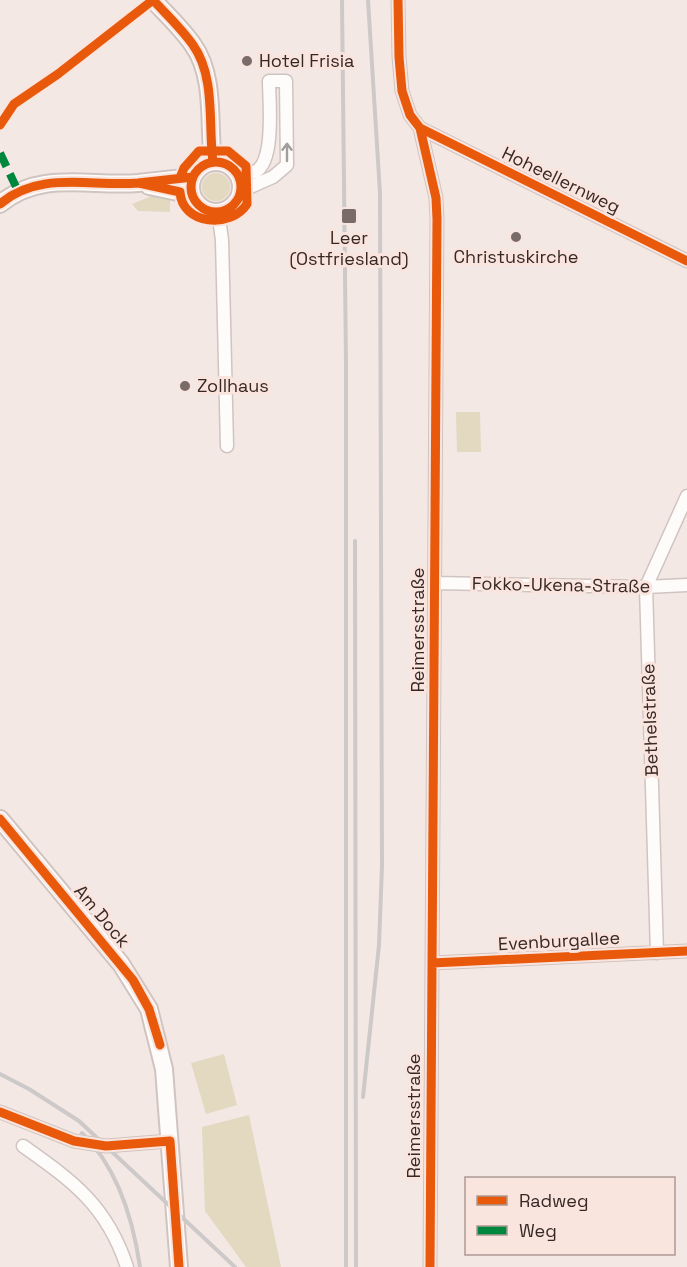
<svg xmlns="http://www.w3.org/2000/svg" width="687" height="1267" viewBox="0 0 687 1267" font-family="'Space Grotesk',sans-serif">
	<rect width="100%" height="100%" fill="#f4e8e4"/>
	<path fill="#e3d8c0" d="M202 187a14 14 0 1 1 28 0a14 14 0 1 1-28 0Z
		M154,195H170V212L138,211L132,204Z
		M456,412H480L481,452H457Z
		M224,1054L237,1105L206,1114L191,1063Z
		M249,1115L281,1267H246L205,1211L202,1127Z"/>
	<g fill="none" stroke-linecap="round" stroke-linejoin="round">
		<defs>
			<path id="minor" d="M398,0L399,57L402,91L410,115L420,128L436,198L437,219L430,1267
				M420,128L687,261
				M248,188L273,177L287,165L286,81H269C269,101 277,175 248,173
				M218,211L222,240L227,446
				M434,583L646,587L687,585
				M657,953L646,587L687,496
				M432,963L687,951
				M0,1112L74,1141L106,1146L170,1141
				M23,1146C74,1182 107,1206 127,1267"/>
			<path id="secondary" d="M153,0C167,15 182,29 193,45C216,77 208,126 213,162
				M191 187a25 25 0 1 1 50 0a25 25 0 1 1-50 0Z
				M149,186L192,195
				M0,204C40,170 90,187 138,183C156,181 174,179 193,177
				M0,819L121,964L149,1009L164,1069L179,1267"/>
		</defs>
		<use href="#minor" stroke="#d0c4c1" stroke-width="15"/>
		<use href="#secondary" stroke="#d0c4c1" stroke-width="20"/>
		<use href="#minor" stroke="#fdfcfb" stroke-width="12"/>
		<use href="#secondary" stroke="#fdfcfb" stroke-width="16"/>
		<path stroke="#cdc9c8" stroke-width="4" d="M342,0L346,365V1267
			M355,541L356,1267
			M0,1074L29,1089L79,1121L235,1267
			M363,1097L379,945L382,866L380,193L368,0
			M82,1133C118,1168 133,1219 140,1267"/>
		<path stroke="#00873e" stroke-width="8" stroke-dasharray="15 8" stroke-linecap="butt" d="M0,153L18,191"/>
		<defs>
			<path id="cycleway" d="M153,0C167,15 182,29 193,45C216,77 208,126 213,162
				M398,0L399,57L402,91L410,115L420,128L436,198L437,219L430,1267
				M0,125L14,104L58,74L153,0
				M420,128L687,261
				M191 187a25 25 0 1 1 50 0a25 25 0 1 1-50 0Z
				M139,183L180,192C182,225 231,229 247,204L246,166L228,151H199L184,168L180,178
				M0,204C40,170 90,187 138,183C156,181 174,179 193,177
				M0,819L133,980L149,1009L160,1045
				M432,963L687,951
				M0,1112L74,1141L106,1146L170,1141L179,1267"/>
		</defs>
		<use href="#cycleway" stroke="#fae4de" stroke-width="13"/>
		<use href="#cycleway" stroke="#e8590c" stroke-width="9"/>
	</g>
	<defs><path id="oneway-shaft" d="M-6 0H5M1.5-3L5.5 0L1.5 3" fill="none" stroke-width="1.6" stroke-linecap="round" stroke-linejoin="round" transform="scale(1.5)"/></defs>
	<use stroke="#a39d9b" href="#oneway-shaft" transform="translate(287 152) rotate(-90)"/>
	<g fill="#786b68" stroke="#fae4de" stroke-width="2">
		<circle cx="247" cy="61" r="6"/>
		<rect x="341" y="208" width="16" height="16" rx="3"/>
		<circle cx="516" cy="237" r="6"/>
		<circle cx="185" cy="386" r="6"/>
	</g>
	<g text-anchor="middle" stroke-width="6" stroke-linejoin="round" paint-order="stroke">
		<g font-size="18" fill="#362825" stroke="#fae4de" text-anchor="start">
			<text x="259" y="67">Hotel Frisia</text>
			<text x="349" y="244" text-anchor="middle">Leer<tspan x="349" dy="21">(Ostfriesland)</tspan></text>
			<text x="516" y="263" text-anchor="middle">Christuskirche</text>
			<text x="197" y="392">Zollhaus</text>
		</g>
		<g font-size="18" fill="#362825" stroke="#fae4de">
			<text transform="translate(561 180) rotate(26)" y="6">Hoheellernweg</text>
			<text transform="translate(561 585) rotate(1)" y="6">Fokko-Ukena-Straße</text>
			<text transform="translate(418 630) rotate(-90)" y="6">Reimersstraße</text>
			<text transform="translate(650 720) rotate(-92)" y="6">Bethelstraße</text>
			<text transform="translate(102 916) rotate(50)" y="6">Am Dock</text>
			<text transform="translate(559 941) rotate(-3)" y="6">Evenburgallee</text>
			<text transform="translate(414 1116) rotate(-90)" y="6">Reimersstraße</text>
		</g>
	</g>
	<rect x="465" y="1177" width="210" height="78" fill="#fae4de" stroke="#ac9994" stroke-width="1.5"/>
	<rect x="477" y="1196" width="30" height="9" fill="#e8590c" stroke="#ac9994" stroke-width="1.5"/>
	<text x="519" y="1207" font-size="18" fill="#362825">Radweg</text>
	<rect x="477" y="1226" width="30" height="9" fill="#00873e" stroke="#ac9994" stroke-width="1.5"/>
	<text x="519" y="1237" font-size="18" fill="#362825">Weg</text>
</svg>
